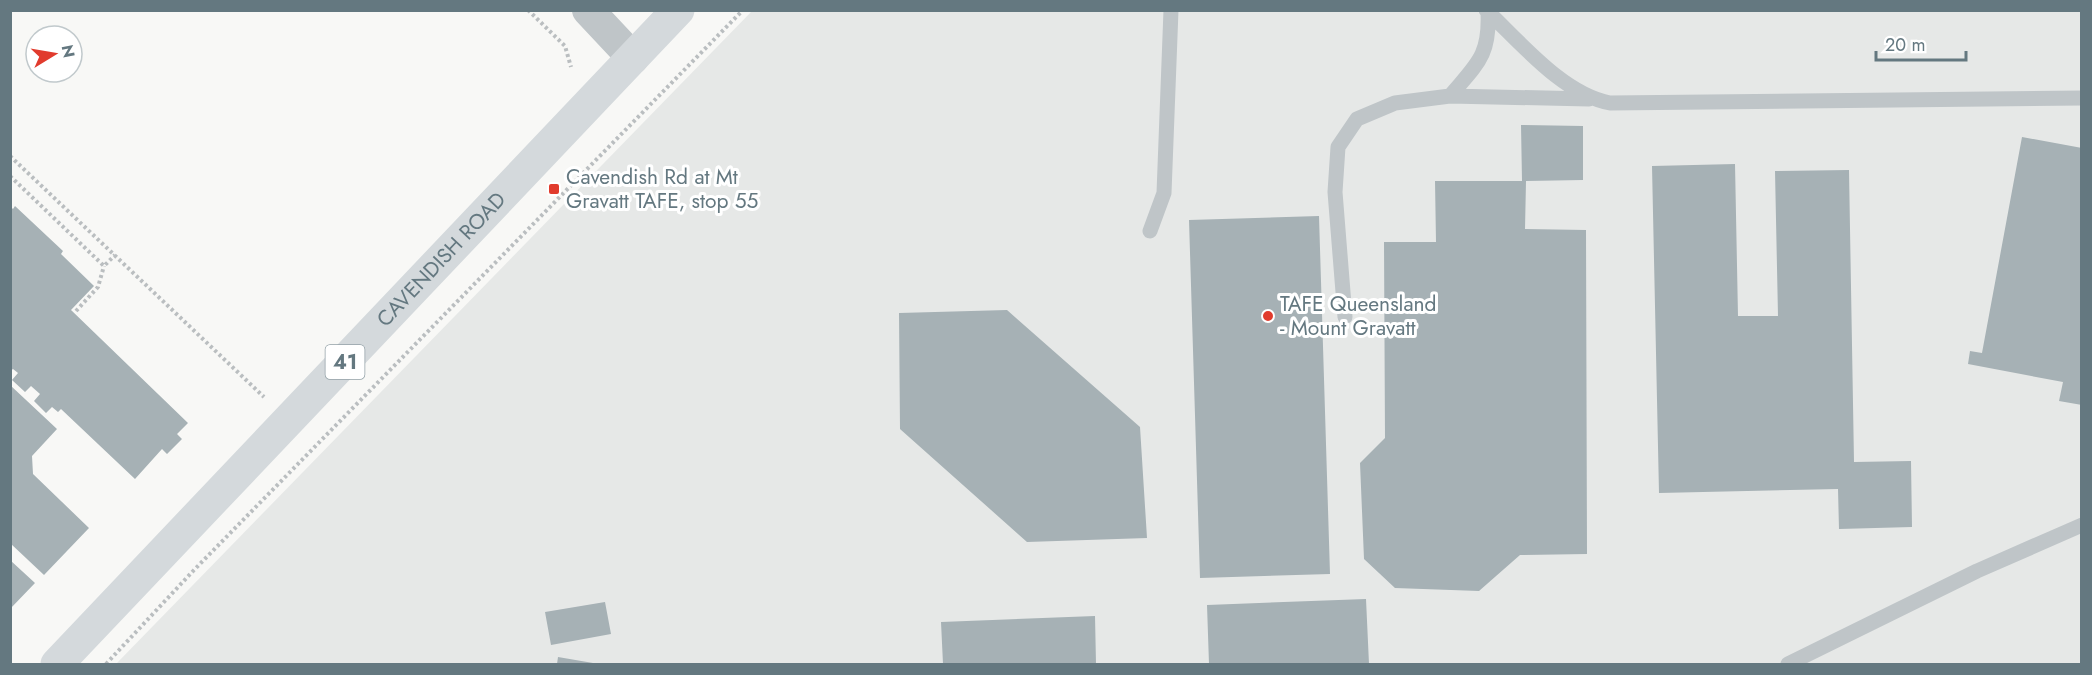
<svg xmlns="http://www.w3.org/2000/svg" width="2092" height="675" viewBox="0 0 2092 675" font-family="Jost,sans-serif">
	<rect width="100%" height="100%" fill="#f8f8f6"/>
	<path fill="#e6e8e7" d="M752,11H2081V664H116Z"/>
	<path fill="#a6b1b5" d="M1521,125L1583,126V180L1526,181L1525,229L1586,230L1587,554L1520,555L1479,591L1395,588L1364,559L1360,463L1385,438L1384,242H1436L1435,181H1522Z
		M2022,137L2082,148V405L2059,401L2063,382L1968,364L1970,351L1982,353Z
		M1735,164L1738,316H1778L1775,171L1849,170L1854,462L1911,461L1912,527L1839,529L1838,489L1659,493L1652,166Z
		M10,206L13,209L15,206L63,251L61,254L94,286L71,310L188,423L177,434L182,439L167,454L162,449L135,479L61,409L58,412L52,407L46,413L34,401L40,394L31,386L25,392L12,380L18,373L13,369L10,371Z
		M1319,216L1330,574L1200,578L1189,220Z
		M1007,310L1140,427L1147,538L1027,542L900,429L899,313Z
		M10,385L57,429L32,456L33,474L89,528L44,575L10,543Z
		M10,560L35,583L10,609Z
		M1366,599L1369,664H1209L1207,605Z
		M605,602L611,634L551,645L545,612Z
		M1095,616L1096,664H943L941,622Z
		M558,657L593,663V664H557Z"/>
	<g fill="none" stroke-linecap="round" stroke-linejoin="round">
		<path stroke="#babec0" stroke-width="4" stroke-dasharray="3 3" stroke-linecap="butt" d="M528,10L565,46L571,67
			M10,156L264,397
			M10,176L104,266L115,255
			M76,311L98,287L104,266
			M106,664L194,570L743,10"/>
		<path stroke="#bfc5c8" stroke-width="15" d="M1486,10C1521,43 1563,94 1610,103L2082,98
			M1450,96C1477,64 1490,56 1488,12
			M1150,231L1164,193L1171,10
			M1345,317L1335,192L1338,147L1357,119L1395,103L1450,96L1589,99
			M1788,664L1977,571L2082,525"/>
		<path stroke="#bfc5c8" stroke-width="32" d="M588,10L633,58"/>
		<path stroke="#d4d9dc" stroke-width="33" id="s1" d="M57,664L678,10"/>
	</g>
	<g fill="#e13b2d" stroke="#fff" stroke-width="2">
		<rect x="548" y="183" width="12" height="12" rx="3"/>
		<circle cx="1268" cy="316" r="6"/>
	</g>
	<g text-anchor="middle" stroke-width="6" stroke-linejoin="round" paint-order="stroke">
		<rect fill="#fff" stroke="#92a0a6" stroke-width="1.5" x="325.5" y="345" width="39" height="34" rx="4.5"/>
		<g font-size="20" font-weight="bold" fill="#647880">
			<text x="345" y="369">41</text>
		</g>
		<g font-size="21" fill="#647880" stroke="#fff" text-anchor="start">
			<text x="566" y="184">Cavendish Rd at Mt<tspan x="566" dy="24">Gravatt TAFE, stop 55</tspan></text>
			<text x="1280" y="311">TAFE Queensland<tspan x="1280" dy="24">- Mount Gravatt</tspan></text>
		</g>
		<g font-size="21" fill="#647880" stroke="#fff">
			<text dy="7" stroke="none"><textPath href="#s1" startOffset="558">CAVENDISH ROAD</textPath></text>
		</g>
	</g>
	<rect width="2092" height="675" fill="none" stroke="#647880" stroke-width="24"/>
	<g transform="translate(54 54) rotate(79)"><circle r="28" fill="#ffffff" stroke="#c1c9cc" stroke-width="1.5"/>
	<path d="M0-4.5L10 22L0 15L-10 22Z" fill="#e13b2d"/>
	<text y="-9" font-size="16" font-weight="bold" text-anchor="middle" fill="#647880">N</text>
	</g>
	<path d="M1876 51v9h90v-9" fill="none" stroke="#647880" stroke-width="3"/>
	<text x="1885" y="51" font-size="18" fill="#647880" stroke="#ffffff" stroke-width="4.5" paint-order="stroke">20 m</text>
</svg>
